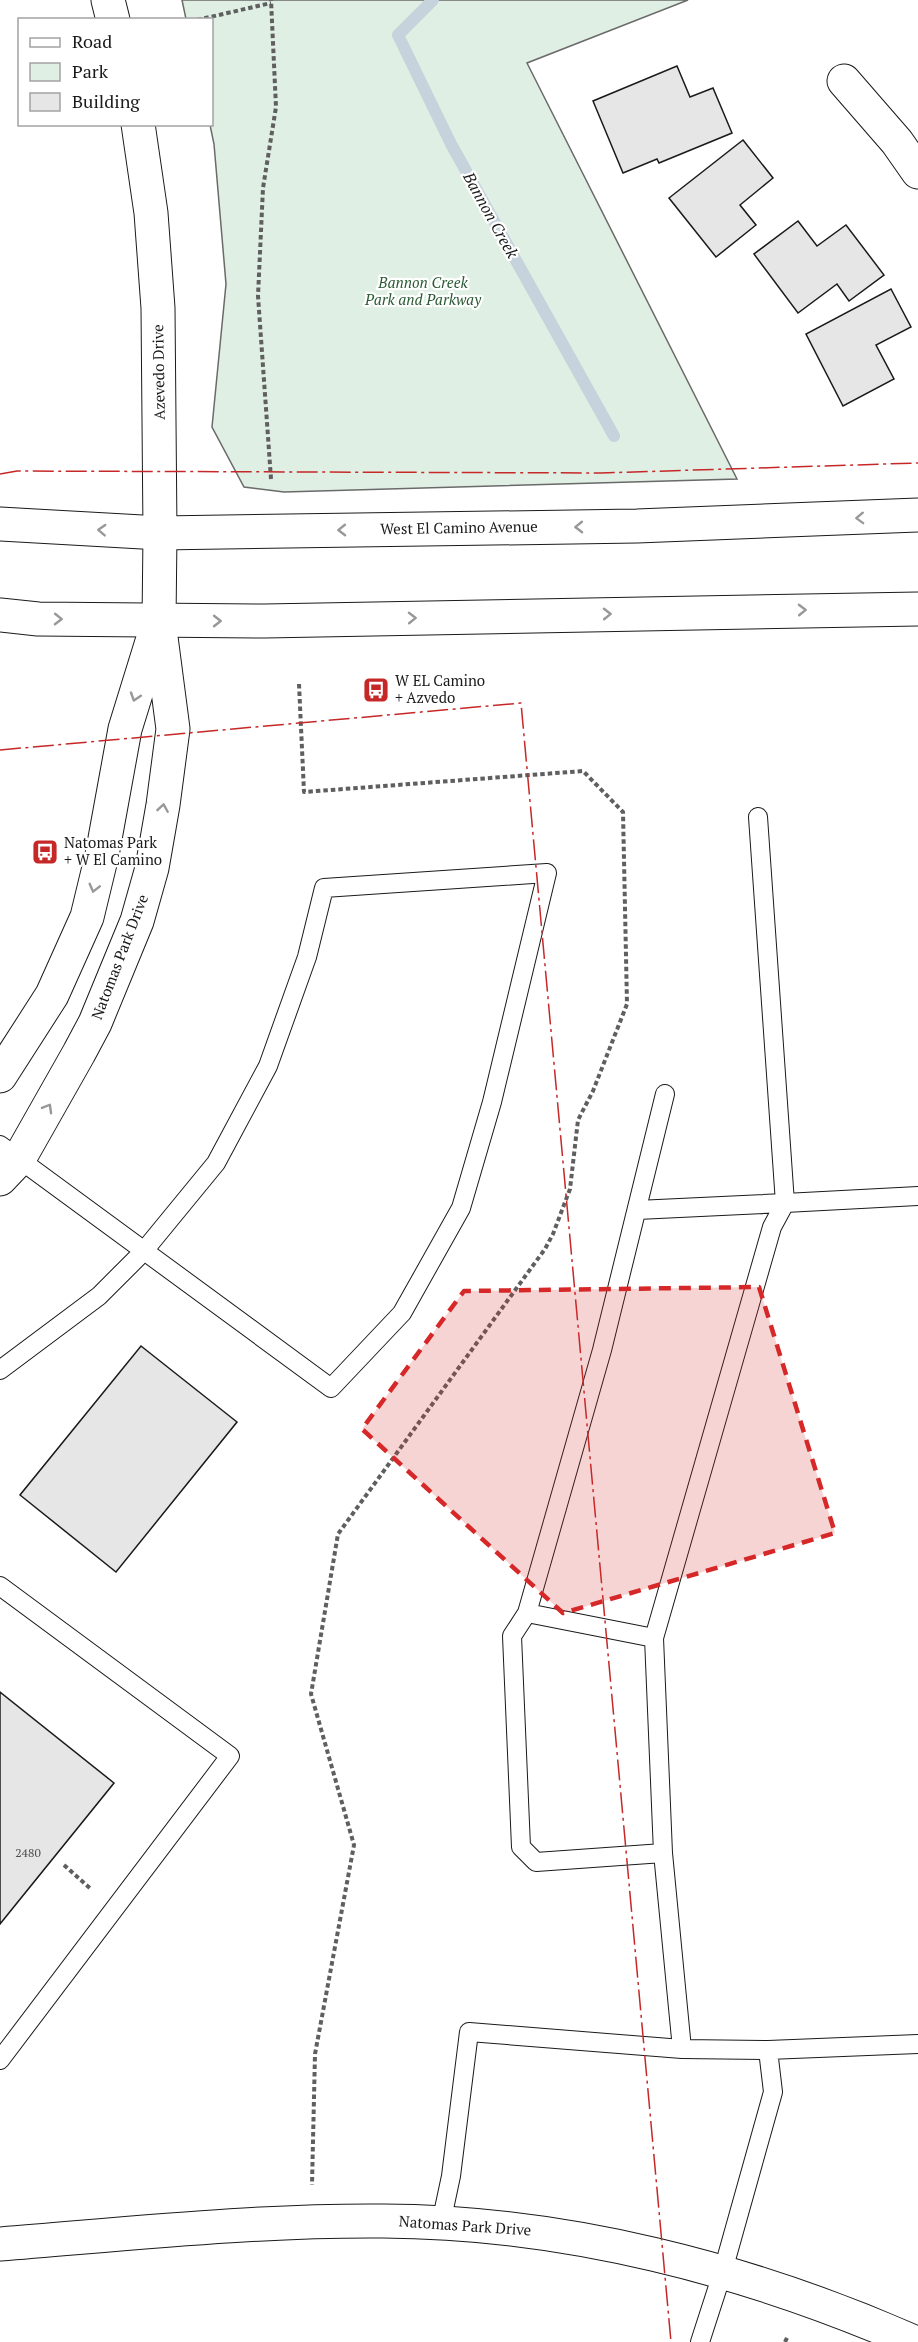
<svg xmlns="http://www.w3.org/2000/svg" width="918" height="2342" viewBox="0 0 918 2342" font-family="'PT Serif',serif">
	<rect width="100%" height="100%" fill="#fff"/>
	<path fill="#e0efe3" stroke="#6a6a6a" stroke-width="1.5" d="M182,0H688L527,63L737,479L284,492L244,487L212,427L226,284L214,144L210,125L212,124V20L186,19Z"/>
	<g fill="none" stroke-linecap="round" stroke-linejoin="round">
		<path stroke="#c6d2dc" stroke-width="12" d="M433,0L398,35L451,144L614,436"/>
	</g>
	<path fill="#e6e6e6" stroke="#1a1a1a" stroke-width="1.5" d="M677,66L690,97L713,88L732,133L659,163L657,159L623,173L593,101Z
		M743,140L773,178L740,205L756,225L716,257L669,198Z
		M798,221L817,246L846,225L884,275L849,301L837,284L798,313L754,254Z
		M891,289L911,327L876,345L894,379L843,406L806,334Z
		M141,1346L237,1422L116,1572L20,1495Z
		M0,1692L114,1783L0,1924Z"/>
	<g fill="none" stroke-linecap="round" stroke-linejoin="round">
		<defs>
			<path id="service" d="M0,1145L331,1388L402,1313L461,1208L492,1102L547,873L324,888L307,957L268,1066L216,1163L143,1252L99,1296L0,1370
				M637,1210L785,1203L758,817
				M0,1586L230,1756L0,2060
				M527,1613L602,1350L665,1094
				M654,1638L527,1613L512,1636L521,1847L536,1862L663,1853
				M768,2050L918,2044
				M441,2223L451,2176L469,2032L682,2049
				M700,2342L722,2274L773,2092L768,2050L682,2049L663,1853L654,1638L772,1227L785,1203L918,1196"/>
			<path id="minor" d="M844,81L897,142L918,172
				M0,1076L52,995L87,917L102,855L125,729L155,632
				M0,1179L19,1159L79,1053L95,1023L137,921L152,868L163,805L173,729L159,622
				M0,2244C127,2234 256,2220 383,2221C565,2222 748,2269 914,2342"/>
			<path id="tertiary" d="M108,0L113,20
				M138,124L151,213L158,308L160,533L159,622"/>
			<path id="secondary" d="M0,524L160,533L637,526L918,515
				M0,615L38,619L265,621L918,609"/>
		</defs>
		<use href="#service" stroke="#1a1a1a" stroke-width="20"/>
		<use href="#minor" stroke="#1a1a1a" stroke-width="35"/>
		<use href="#tertiary" stroke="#1a1a1a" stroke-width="35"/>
		<use href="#secondary" stroke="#1a1a1a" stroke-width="35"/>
		<path stroke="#5f5f5f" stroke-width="4" stroke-dasharray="4.5 3" stroke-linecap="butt" d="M197,20L271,3
			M271,479L258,296L263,188L276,107L271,0
			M299,684L304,792L583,771L623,812L627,1004L593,1091L578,1120L570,1189L553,1234L545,1249L338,1534L311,1694L354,1845L315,2054L312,2185
			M64,1865L92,1890
			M785,2342L788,2336"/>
		<use href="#service" stroke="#fff" stroke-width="18"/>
		<use href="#minor" stroke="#fff" stroke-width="33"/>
		<use href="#tertiary" stroke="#fff" stroke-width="33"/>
		<use href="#secondary" stroke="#fff" stroke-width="33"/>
		<path stroke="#c62828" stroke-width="1.5" stroke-dasharray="21 4.5 3 4.5" stroke-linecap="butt" d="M0,474L17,471L601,473L918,463
			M0,750L521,703L671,2342"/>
	</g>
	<defs><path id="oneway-chevron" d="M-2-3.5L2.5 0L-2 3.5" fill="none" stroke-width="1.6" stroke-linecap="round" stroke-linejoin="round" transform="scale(1.5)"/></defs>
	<g stroke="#989898">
		<use href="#oneway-chevron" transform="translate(860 518) rotate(178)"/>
		<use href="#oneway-chevron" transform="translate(579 527) rotate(179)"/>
		<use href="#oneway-chevron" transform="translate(102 530) rotate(-177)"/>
		<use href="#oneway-chevron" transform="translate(342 530) rotate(179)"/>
		<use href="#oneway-chevron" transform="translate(802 610) rotate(-1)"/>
		<use href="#oneway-chevron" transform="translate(607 614) rotate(-1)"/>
		<use href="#oneway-chevron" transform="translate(412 618) rotate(-1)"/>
		<use href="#oneway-chevron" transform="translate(58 619) rotate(1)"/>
		<use href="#oneway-chevron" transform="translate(217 621)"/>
		<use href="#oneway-chevron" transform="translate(135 697) rotate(108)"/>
		<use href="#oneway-chevron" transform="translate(163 808) rotate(-81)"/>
		<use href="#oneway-chevron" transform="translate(94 888) rotate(104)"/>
		<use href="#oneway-chevron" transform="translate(48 1108) rotate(-60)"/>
	</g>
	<path fill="#d62828" fill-opacity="0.2" stroke="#d62828" stroke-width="4.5" stroke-dasharray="12 8" stroke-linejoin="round" d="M759,1287L835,1533L563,1613L362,1429L464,1291Z"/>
	<defs>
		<symbol id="bus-square" viewBox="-11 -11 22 22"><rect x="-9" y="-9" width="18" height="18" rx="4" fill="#c62828" stroke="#fff"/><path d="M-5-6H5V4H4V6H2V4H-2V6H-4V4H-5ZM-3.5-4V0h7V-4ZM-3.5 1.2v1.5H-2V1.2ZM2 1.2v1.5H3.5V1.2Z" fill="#fff"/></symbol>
	</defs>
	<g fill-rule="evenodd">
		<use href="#bus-square" x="361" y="675" width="30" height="30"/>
		<use href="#bus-square" x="30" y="837" width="30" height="30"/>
	</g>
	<g text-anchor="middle" stroke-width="4.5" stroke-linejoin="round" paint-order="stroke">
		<g font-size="12" fill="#4d4d4d">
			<text x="28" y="1857">2480</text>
		</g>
		<g font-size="15" font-style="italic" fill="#2b5a34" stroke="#fff">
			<text x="423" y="288">Bannon Creek<tspan x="423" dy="17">Park and Parkway</tspan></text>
		</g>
		<g font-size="15" fill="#1a1a1a" stroke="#fff">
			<text transform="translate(159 372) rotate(-91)" y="5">Azevedo Drive</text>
			<text transform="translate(459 528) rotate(-1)" y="5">West El Camino Avenue</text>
			<text transform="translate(120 957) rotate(-69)" y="5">Natomas Park Drive</text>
			<text transform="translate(465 2226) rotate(4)" y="5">Natomas Park Drive</text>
		</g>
		<g font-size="15" fill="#1a1a1a" stroke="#fff" text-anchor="start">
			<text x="395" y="686">W EL Camino<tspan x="395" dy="17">+ Azvedo</tspan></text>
			<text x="64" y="848">Natomas Park<tspan x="64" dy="17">+ W El Camino</tspan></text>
		</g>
		<g font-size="16" font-style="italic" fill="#1a1a1a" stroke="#fff">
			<text transform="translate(491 215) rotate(61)" y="6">Bannon Creek</text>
		</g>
	</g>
	<rect x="18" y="18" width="195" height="108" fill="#ffffff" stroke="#a3a3a3" stroke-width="1.5"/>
	<rect x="30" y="38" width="30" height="9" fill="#ffffff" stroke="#a3a3a3" stroke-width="1.5"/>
	<text x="72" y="48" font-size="18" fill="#1a1a1a">Road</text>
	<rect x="30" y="63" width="30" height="18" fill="#e0efe3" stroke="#a3a3a3" stroke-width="1.5"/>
	<text x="72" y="78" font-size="18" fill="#1a1a1a">Park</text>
	<rect x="30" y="93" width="30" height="18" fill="#e6e6e6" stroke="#a3a3a3" stroke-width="1.5"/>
	<text x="72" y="108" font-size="18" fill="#1a1a1a">Building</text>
</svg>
